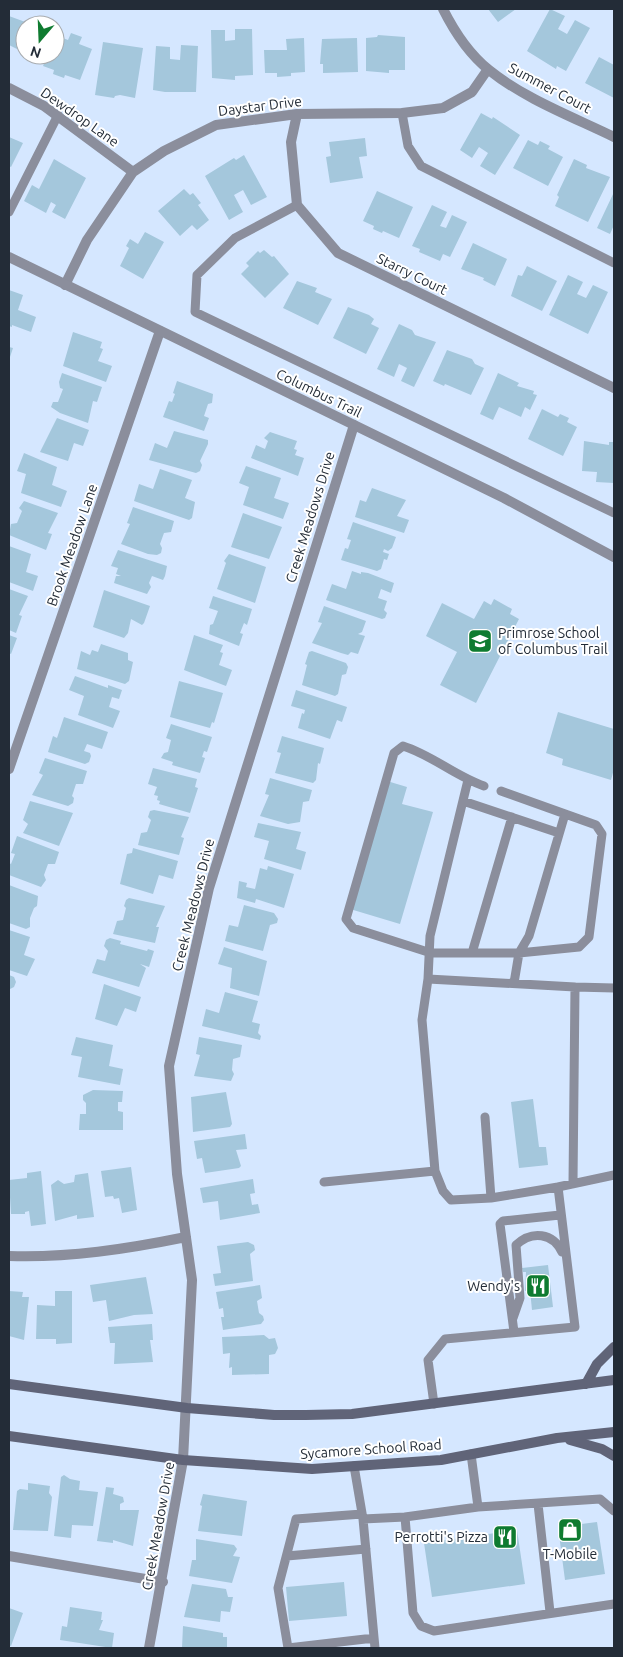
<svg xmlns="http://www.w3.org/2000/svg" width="623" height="1657" viewBox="0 0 623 1657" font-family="Ubuntu,sans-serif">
	<rect width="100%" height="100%" fill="#d5e7ff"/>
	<path fill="#a4c7dc" d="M488,9H516L498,22Z
		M550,9L565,16L558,29L567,34L575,20L590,28L566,71L557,66L556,69L527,51Z
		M9,16L28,23L30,18L39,21L37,25H25V53L9,45Z
		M235,29H252L253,75L235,76V80L212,78L211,30H225V41L235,40Z
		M71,33L82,37L79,44L92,49L80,80L65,75L64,78L53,74L54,70L43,66L48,55H55V35L68,40Z
		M378,35L405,37V70H389V73L366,71V38L377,37Z
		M304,38L305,72L291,73V76L277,77V73H265L264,50H287L286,39Z
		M357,38L358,72L323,73V64H320L322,39Z
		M103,42L143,48L135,98L120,95L115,96L114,98L95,95Z
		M181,45L198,46L196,92H165L153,90L156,46L170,47V59L180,60Z
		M599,57L614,65V98L585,83Z
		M481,113L492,119L493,117L520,135L495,175L480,166L488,153L479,147L472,158L460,150Z
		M9,137L23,143L11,167L9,166Z
		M365,138L367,156L359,157L363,178L330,183L326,157L331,156L329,142Z
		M528,140L538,145L540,141L550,146L548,149L563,157L548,186L513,168Z
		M244,155L267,197L251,205L243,190L234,195L243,212L229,220L205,176L234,158L236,160Z
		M54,159L86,178L65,219L52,212L56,205L51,202L46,213L24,201L32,185L39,189Z
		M574,159L587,165L586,168L610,177L588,222L555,206L559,197L557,195Z
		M184,189L190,195L193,193L201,203L198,205L209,220L197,230L192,225L180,236L158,211Z
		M377,191L413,207L399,238L383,231L382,233L373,229L374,226L363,221Z
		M614,192V225L610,234L597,228Z
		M432,205L447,212L440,226L446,228L452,215L467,222L450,257L443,254L440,261L419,252L420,249L412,246Z
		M145,232L164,242L143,279L120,266L129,248L126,246L130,239L138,244Z
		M473,243L507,259L495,286L483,280L484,278L461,269Z
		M264,250L272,257L274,256L289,274L265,298L241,274L249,266L246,263L258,251L260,253Z
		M527,266L557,281L542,311L511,296L518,275L522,276Z
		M568,275L583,282L577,294L586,298L593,285L608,292L588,334L549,315Z
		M297,281L317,288L315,292L332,299L318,325L283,308Z
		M9,290L23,295L18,310L36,317L31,332L12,325V327L9,326Z
		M348,307L369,315L374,319L371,324L379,328L366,354L333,338Z
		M399,324L412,330L415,335L436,342L414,387L401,381L407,368L399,364L394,377L377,369Z
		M73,332L102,342L100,348L103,349L98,361L112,366L106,382L63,366Z
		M9,347L13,348L9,360Z
		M447,350L472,359L475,364L484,368L471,395L445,384L444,386L433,381Z
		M62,373L102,387L97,402L93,401L88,423L60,413L51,407L53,402H58L63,389L60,388L59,382Z
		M498,373L519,383L517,386L534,391L533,394L537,395L530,410L525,407L521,417L499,407L493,420L480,414Z
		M177,381L213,394L212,403L208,404L204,416L209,418L204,431L163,417L169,401L172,402L175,394L173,393Z
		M542,409L558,417L560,414L569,418L567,422L577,427L563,456L528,439Z
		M57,418L89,430L83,446L74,443L68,461L40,452Z
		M174,431L208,440V444L200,461L202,465L200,471L196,473L149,460L155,443L167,448Z
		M270,432L297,441L294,449L297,450L295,455L304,458L298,476L251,458L256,445L265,449L268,441L264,438Z
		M584,441L609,445V442H614V483L596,482L597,472L582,471Z
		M24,453L57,467L52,485L67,491L61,507L21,493L26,474L17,471Z
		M246,466L281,478L274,498L289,503L283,519L243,505L249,487L239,483Z
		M160,469L192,480L185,498L195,502L192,518L189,520L134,501L139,484L153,489Z
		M372,488L406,500L397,516L409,520L404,533L355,517L360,500L366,502Z
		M24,501L58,513L48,533L52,534L46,550L9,535L11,524L17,523L22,511L19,508Z
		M133,507L174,521L171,532L164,533L160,544L162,548L161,553L157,555L148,554L121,544L130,524L127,523Z
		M243,513L282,527L269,559L231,547Z
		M353,522L396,537L392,548L388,551L384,549L383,552L389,554L387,560L384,559L381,569L377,571L341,560L345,548L348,549L351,540L347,539Z
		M9,546L31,554L26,572L38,576L33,591L9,582Z
		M118,550L167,566L165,576L163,580L152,576L149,583L151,587L147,594L114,583L116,576H121L116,574L118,568L111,566Z
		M229,554L266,567L255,603L217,589L226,563L224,561Z
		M352,571L361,574V572L368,573L394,583L391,593L381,589L378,598L387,601L384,610L387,613L385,618L382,619L326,600L332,584L346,589Z
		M9,589L28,596L19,615L22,616L16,633L9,630Z
		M104,590L150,606L144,623L142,625L131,619L128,633L124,638L93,627Z
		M213,596L252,609L247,625L244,623L240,633L243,634L239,646L209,634L210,625L213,624L218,611L209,608Z
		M494,599L512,609L510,614L519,619L476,703L440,685L457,652L426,636L442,603L474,619L484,601L491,605Z
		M324,606L366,621L362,632L358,634L365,636L358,654L351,652L348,655L341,653L312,643L322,623L318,622Z
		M9,635L17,638L11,654L9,653Z
		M194,635L223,645L220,652L223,653L219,665L232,670L226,686L184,670Z
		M101,644L128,653V660L133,662L129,681L125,684L77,669L81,651L90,655L92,650L98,652Z
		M312,651L346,663L348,667L346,674L342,675L338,694L335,696L302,685L307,665L305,664L309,652Z
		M75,676L108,688V685L122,690L119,699L112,697L109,707L120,711L113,728L78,715L84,696L69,690Z
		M179,681L223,693L214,723L212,722L210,728L170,717Z
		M296,690L347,707L342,722L337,720L330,739L298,728L302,713L304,714L305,710L291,706Z
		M558,712L614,729V769L611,780L562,765L563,759L546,753Z
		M64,717L108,732L102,749L87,744L84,751L90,753L91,756L89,762L85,764L48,752L53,736L57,738Z
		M171,724L212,737L207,752L204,751L202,757L205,758L200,773L172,765L173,762L161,758L164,753L168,752L171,740L166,738Z
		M282,736L324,748L320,764L318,763L316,780L313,783L275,773L281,753L277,752Z
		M45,758L87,771L83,784H76L72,796L74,798L73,803L68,806L32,795L43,775L39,773Z
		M153,768L197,779L195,787L198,788L190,813L159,804L160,801L157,800L158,796L154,795L157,787L148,784Z
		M270,778L312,790L309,801L303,802L300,822L288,824L260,816L269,795L265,794Z
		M387,781L407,787L402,804L433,812L400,924L350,909Z
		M30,801L73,813L59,846L23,833L28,824L23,820Z
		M154,810L189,817L181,837L184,838L179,855L138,845L141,833L147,832L151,820L148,817L150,811Z
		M258,823L301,832L296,849L306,852L301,870L264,859L269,841L254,837Z
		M17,836L59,852L55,864H48L44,875L46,880L41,887L9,875V863L11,864L15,854L11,853Z
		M133,848L178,861L173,879L159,875L153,894L120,884L127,854L132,853Z
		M268,866L294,874L284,908L256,899L255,903L237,898L239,881L247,883L246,887L255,889L260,868L267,870Z
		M9,885L38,896L37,906L34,908L30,918V927L26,929L9,923Z
		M129,898L165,906L156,927H159L155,943L113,934L117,921L123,920L126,908L124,906L126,900Z
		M244,905L274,913L278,919L277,923L270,925L263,951L225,941L229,925L238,927Z
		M9,930L30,937L24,955L35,959L27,976L9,970Z
		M110,938L121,941L120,944L147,951L148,949L154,951L149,967L140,964L146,968L139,987L92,973L97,959L105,961L108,951L104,946L106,940Z
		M224,947L267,961L259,996L230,988L232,968L218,964Z
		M9,975L14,977L16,982L14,987L10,989Z
		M104,984L141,997L136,1012L125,1008L117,1026L95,1019Z
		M225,992L258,1001L252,1022L260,1024L258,1033L261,1036L260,1040L202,1026L206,1009L219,1013Z
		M76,1037L113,1045L109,1066L123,1069L120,1085L78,1077L82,1057L71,1055Z
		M199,1037L242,1045L240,1057L233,1059L232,1070L234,1074L231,1081L194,1076L200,1055L196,1054Z
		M93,1090L123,1091L122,1102H118V1111L123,1112V1130H79L80,1114H86V1103L83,1100V1095Z
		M226,1092L232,1124L230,1127L193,1132L191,1097Z
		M533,1099L539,1147H546L548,1165L519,1168L511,1102Z
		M245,1134L247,1149L236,1150L241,1166L239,1168L205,1173L202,1158L197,1159L194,1141Z
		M131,1167L137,1210L122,1213L119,1198L114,1199L113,1196L105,1197L101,1171Z
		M41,1171L46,1224L31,1226L29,1211L25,1212V1214H11L9,1180L27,1178V1173Z
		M88,1173L94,1217L77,1219V1215L55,1221L51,1185L58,1180L64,1184L74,1182L75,1175Z
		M253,1179L255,1193L250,1194L252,1205L258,1204L260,1213L220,1220L218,1201L203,1203L200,1188Z
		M248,1242L254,1245L255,1250L250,1254L253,1281L215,1286L213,1274L221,1273L217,1246Z
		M548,1265L553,1307L532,1310L530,1290L525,1291L526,1272H523L522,1268Z
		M146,1277L153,1314L134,1315L109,1321L106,1300L93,1302L90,1285Z
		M260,1285L262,1298L257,1301L259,1313L263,1316L264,1320L261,1324L223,1330L221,1317H224L223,1308L219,1309L216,1292Z
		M9,1291L23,1292L22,1297H29L24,1340L9,1336Z
		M55,1291H72V1343L56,1344V1339H36L37,1305L55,1306Z
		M152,1324L153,1340H150L153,1362L114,1364L115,1343H110L108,1327Z
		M264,1335L269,1339L275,1338L278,1348L275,1354L269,1355V1374L232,1375V1367L229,1368L230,1353L223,1354L222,1337Z
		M64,1475L70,1479L80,1481L79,1490L98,1492L93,1526L72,1525L71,1538L54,1536L61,1477Z
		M28,1483L50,1486L49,1493L52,1497L48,1531L13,1530L17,1491L20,1489L28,1490Z
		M106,1487L114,1488L113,1494L123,1497L124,1502L120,1504V1510H139L133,1546L113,1540V1543L97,1541Z
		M203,1494L247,1501L242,1536L198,1531L202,1506L200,1505Z
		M597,1522L605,1574L565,1580L558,1527Z
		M517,1530L525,1584L432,1597L424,1543Z
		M196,1539L234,1545L237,1549L233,1556L240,1557L232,1583L189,1576L192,1560H196Z
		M344,1582L347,1616L289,1621L286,1587Z
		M192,1584L226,1589L228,1597H233L230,1612L221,1611L220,1622L184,1617Z
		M70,1607L102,1612L101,1620H103L99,1630L114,1633L112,1648L60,1640L62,1626L67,1627Z
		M9,1608L23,1613L11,1646L9,1645Z
		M183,1626L223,1633V1637H227V1648H182Z"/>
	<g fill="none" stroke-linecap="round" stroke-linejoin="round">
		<path stroke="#8b8e9c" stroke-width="9" d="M402,113L408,146L421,166L614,263
			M297,205L235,238L197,275L195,312L614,513
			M9,212L58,115
			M468,780L430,936L428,979L575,987
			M484,786C455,776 432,755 403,746L394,753L346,919L353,928L431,953H519L529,936L565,814
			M501,791L596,825L602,834L589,937L579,947L519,953L514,983
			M463,801L559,833
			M472,953L512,817
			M428,979L422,1020L435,1171L443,1191L451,1200L491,1198
			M485,1117L491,1198L558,1187
			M324,1182L435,1171
			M573,1183L575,987L614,988
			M513,1318L520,1298L516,1245C532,1230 553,1233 562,1252
			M514,1332L500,1224L503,1221L560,1215
			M434,1404L428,1360L445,1339L575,1327L558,1187L614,1175
			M471,1454L478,1507L600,1499L614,1511
			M354,1466L363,1519L405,1517L413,1613L421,1626L434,1631L614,1604
			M538,1504L550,1612
			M362,1514L296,1519L278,1588L288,1648L374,1638
			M405,1517L478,1507
			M363,1519L375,1648
			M287,1556L366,1549"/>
		<path stroke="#8b8e9c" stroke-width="10" d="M443,9C454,31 469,54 489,70C525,99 573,117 614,137
			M9,88L44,106L133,172
			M297,114L291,142L297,205L338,253L614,388
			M65,285L87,240L133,172L164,151L216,125L297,114L402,113L443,108L472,92L488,69
			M9,769L160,331
			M9,1256C69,1258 127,1249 186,1237
			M9,1556L163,1582
			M149,1648L183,1460L192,1280L177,1174L169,1066L209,888L354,425"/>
		<path stroke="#8b8e9c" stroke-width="10" d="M9,257L504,498L614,557"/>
		<path stroke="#606478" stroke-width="10" d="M9,1384L187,1408L274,1415H306L352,1414L614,1380
			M586,1384L597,1364L614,1347
			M9,1436L183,1460L312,1469L441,1460L557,1438L614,1432
			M570,1440L602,1449L614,1456"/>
	</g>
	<defs>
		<symbol id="school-square" viewBox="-11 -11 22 22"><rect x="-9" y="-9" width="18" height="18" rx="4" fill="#0f7b30" stroke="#fff"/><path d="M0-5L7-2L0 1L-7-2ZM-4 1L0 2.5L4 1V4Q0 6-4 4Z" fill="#fff"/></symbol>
		<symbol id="restaurant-square" viewBox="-11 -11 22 22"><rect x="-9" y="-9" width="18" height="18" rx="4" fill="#0f7b30" stroke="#fff"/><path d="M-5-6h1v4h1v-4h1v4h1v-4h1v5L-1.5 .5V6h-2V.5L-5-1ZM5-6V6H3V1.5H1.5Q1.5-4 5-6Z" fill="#fff"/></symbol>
		<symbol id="shop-square" viewBox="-11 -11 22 22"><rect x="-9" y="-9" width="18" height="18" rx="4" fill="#0f7b30" stroke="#fff"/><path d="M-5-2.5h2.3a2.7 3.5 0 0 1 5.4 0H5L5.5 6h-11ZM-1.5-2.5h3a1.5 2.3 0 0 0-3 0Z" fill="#fff"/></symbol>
	</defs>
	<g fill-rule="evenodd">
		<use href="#school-square" x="466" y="627" width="28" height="28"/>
		<use href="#restaurant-square" x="524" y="1272" width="28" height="28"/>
		<use href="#shop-square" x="556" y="1516" width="28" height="28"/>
		<use href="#restaurant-square" x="491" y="1523" width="28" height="28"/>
	</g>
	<g text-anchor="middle" stroke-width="4" stroke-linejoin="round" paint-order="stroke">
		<g font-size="14" fill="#232c37" stroke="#fff">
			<text transform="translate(550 88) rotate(28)" y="5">Summer Court</text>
			<text transform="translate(260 106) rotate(-7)" y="5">Daystar Drive</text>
			<text transform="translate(80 117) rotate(35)" y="5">Dewdrop Lane</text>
			<text transform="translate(412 274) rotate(26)" y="5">Starry Court</text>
			<text transform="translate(319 393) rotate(26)" y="5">Columbus Trail</text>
			<text transform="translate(310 517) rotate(-73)" y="5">Creek Meadows Drive</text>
			<text transform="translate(72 545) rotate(-71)" y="5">Brook Meadow Lane</text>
			<text transform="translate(193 905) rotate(-76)" y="5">Creek Meadows Drive</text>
			<text transform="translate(371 1449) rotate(-4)" y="5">Sycamore School Road</text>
			<text transform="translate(158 1526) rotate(-80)" y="5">Creek Meadow Drive</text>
		</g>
		<g font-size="14" fill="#232c37" stroke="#fff" text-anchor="end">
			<text x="498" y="638" text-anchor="start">Primrose School<tspan x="498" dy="16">of Columbus Trail</tspan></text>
			<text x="520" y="1291">Wendy's</text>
			<text x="488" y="1542">Perrotti's Pizza</text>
			<text x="570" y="1559" text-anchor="middle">T-Mobile</text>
		</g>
	</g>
	<rect width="623" height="1657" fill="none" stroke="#232c37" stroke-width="20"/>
	<g transform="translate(40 40) rotate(199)"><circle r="24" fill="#ffffff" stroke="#a7abaf"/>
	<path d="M0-4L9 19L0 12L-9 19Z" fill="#0f7b30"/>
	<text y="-8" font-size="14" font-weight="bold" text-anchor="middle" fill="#232c37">N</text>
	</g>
</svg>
